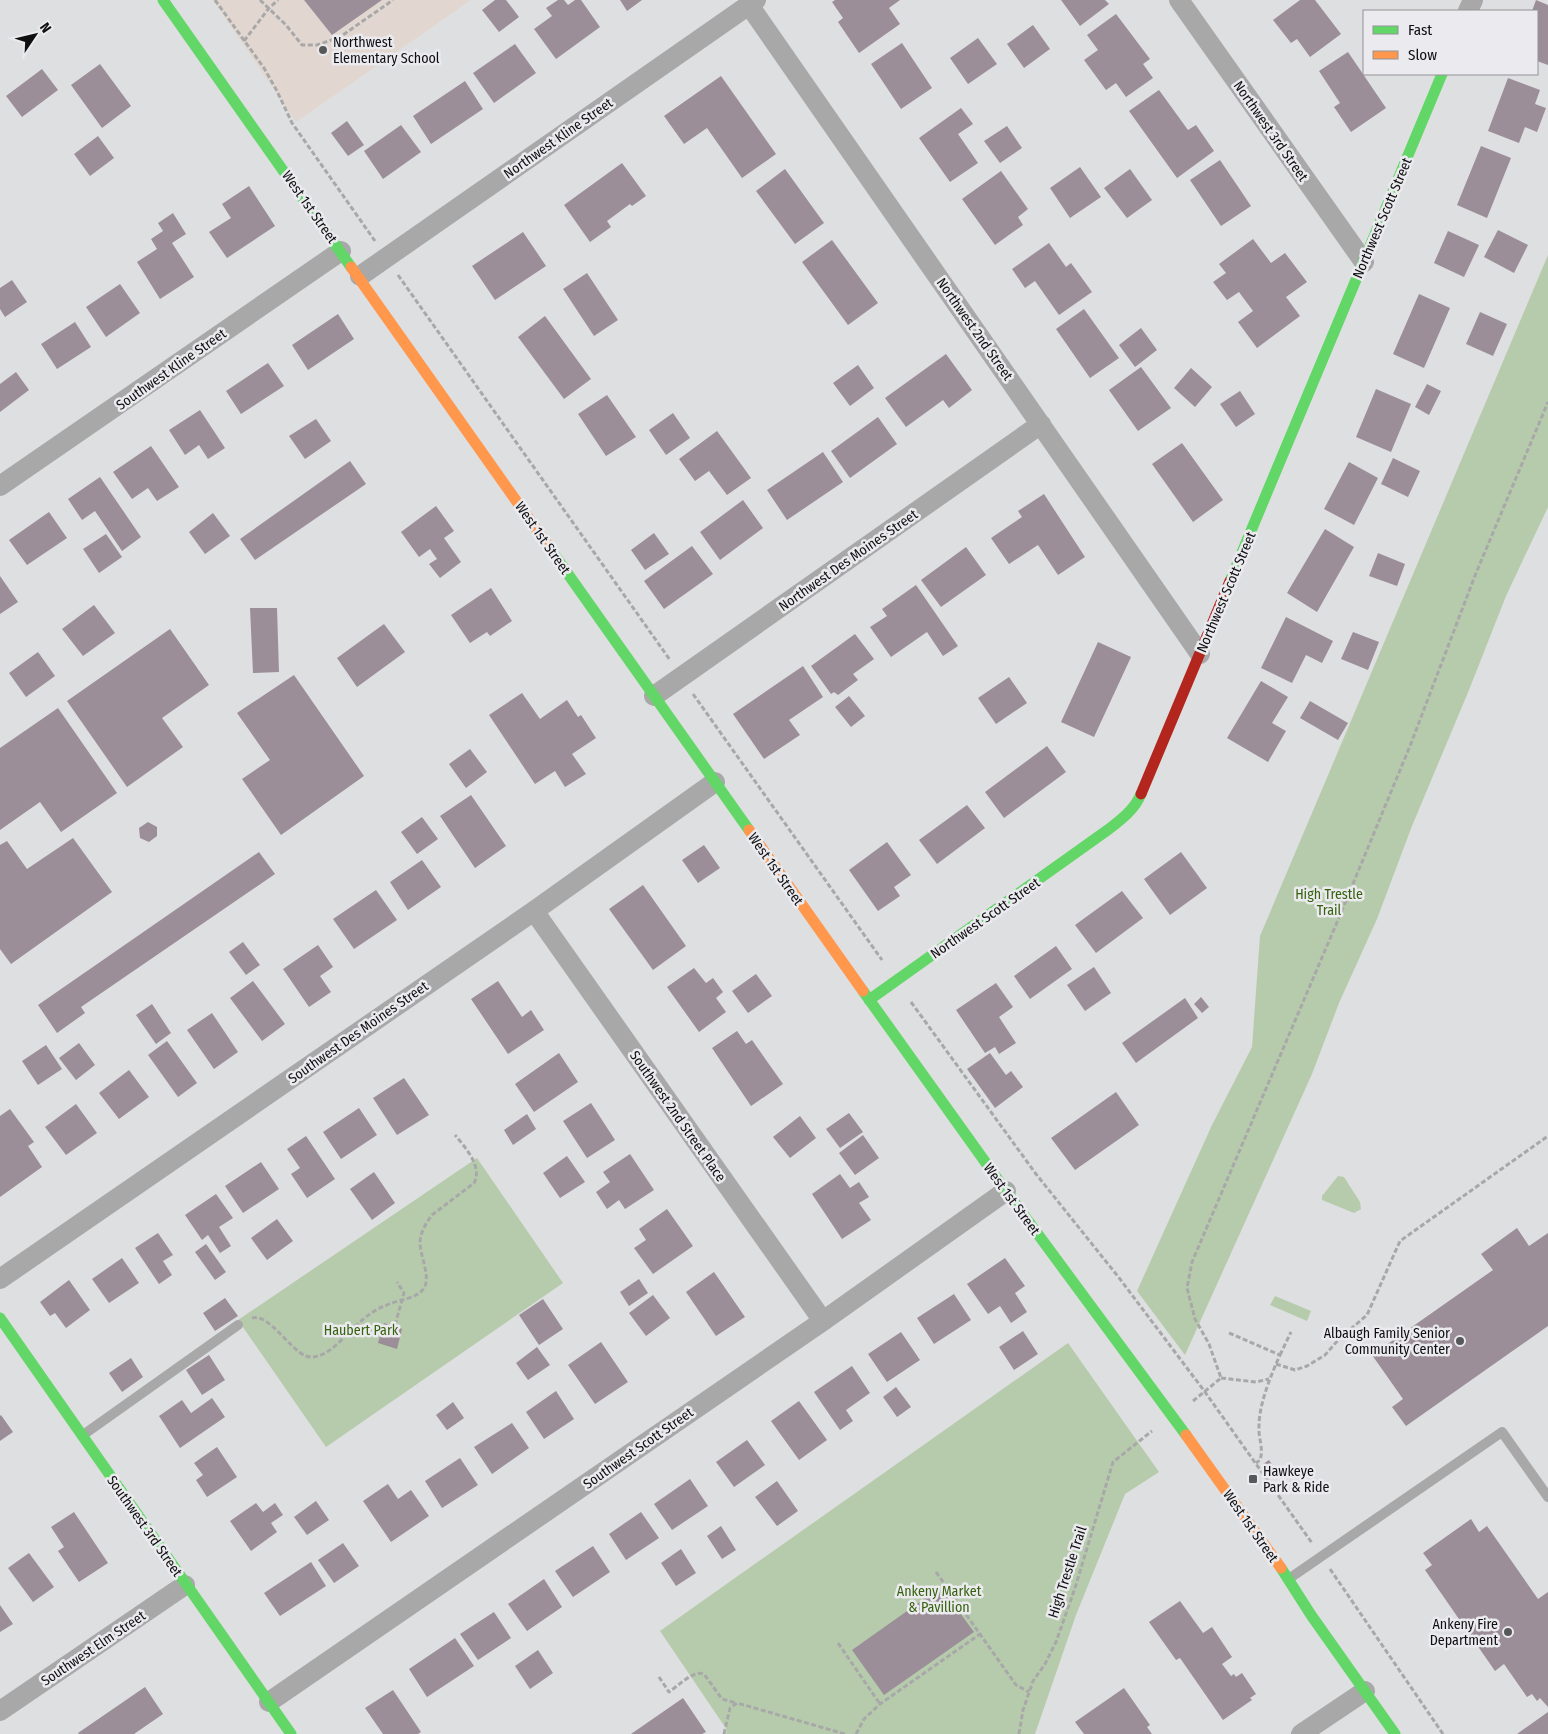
<svg xmlns="http://www.w3.org/2000/svg" width="1548" height="1734" viewBox="0 0 1548 1734" font-family="'Fira Sans Condensed',sans-serif">
	<rect width="100%" height="100%" fill="#dedfe0"/>
	<path fill="#e2d7d0" d="M213,0H471L296,122Z"/>
	<path fill="#b6cbac" d="M1548,255V507L1506,596L1469,690L1412,826L1377,919L1339,1003L1312,1074L1185,1355L1137,1291L1212,1125L1252,1047L1260,936Z
		M477,1158L563,1283L326,1447L238,1320Z
		M1338,1176L1344,1177L1360,1202L1361,1209L1354,1213L1322,1200V1196Z
		M1275,1296L1311,1311L1307,1321L1270,1305Z
		M1068,1343L1159,1472L1125,1494L1076,1615L1035,1734H726L727,1730L660,1631Z"/>
	<path fill="#9b8e98" d="M304,0H382L332,35Z
		M495,0H506L519,17L499,32L482,10Z
		M558,0H564L568,5L575,0H581L600,27L556,59L534,29L552,16L546,8Z
		M620,0H642L627,11Z
		M835,0H900L889,8L900,24L859,53L838,22L843,18L832,2Z
		M1061,0H1105L1109,4L1080,26Z
		M1300,0H1315L1341,34L1310,57L1297,39L1291,43L1273,20Z
		M1536,0L1548,5V65L1537,61V11H1532Z
		M1116,14L1150,59L1143,64L1153,78L1126,97L1116,83L1106,90L1084,60L1098,50L1087,35Z
		M1033,25L1050,49L1024,68L1007,44Z
		M978,38L997,64L968,84L950,58Z
		M902,43L932,88L901,109L871,64Z
		M515,44L536,73L494,103L473,73Z
		M1348,52L1386,108L1351,132L1334,107L1340,103L1319,71Z
		M100,64L131,106L102,128L71,85Z
		M42,69L58,90L22,117L6,96Z
		M721,76L776,154L742,178L707,128L684,144L664,116Z
		M1508,78L1540,90L1535,104L1546,108L1537,132L1525,127L1519,143L1488,131Z
		M465,81L483,109L431,144L413,116Z
		M1159,90L1188,130L1196,125L1214,151L1177,178L1129,111Z
		M961,108L973,124L958,134L978,163L950,182L919,138Z
		M347,121L364,145L348,156L331,133Z
		M401,125L421,152L383,179L364,151Z
		M1007,126L1022,148L1000,163L984,141Z
		M98,136L114,158L90,176L74,154Z
		M1481,146L1511,158L1487,218L1457,205Z
		M1220,160L1251,206L1221,226L1190,180Z
		M622,163L646,196L632,206L630,204L607,221L611,227L590,242L564,205Z
		M1080,167L1101,197L1070,218L1050,188Z
		M785,169L824,223L795,244L756,191Z
		M1130,169L1152,200L1127,218L1104,188Z
		M1001,171L1028,209L1018,217L1023,225L995,245L962,199Z
		M249,186L275,226L227,258L209,232L231,218L222,204Z
		M173,213L186,234L172,243L194,277L160,299L137,262L157,249L151,239L163,231L158,223Z
		M1498,230L1528,245L1514,273L1484,257Z
		M1448,231L1479,245L1464,277L1434,263Z
		M523,232L546,266L495,300L472,266Z
		M1253,239L1271,263L1285,253L1307,282L1286,297L1300,316L1257,348L1238,322L1253,311L1239,292L1227,300L1213,282L1226,273L1219,264Z
		M832,240L878,303L848,325L802,262Z
		M1049,243L1066,267L1071,263L1092,292L1059,315L1035,281L1025,288L1012,269Z
		M587,273L618,320L594,336L563,289Z
		M12,280L27,302L5,317L0,309V288Z
		M120,284L140,313L106,337L86,307Z
		M1419,294L1450,308L1424,368L1393,354Z
		M1084,309L1119,358L1090,378L1056,329Z
		M1480,312L1507,324L1493,356L1466,344Z
		M338,314L354,339L308,370L292,345Z
		M545,316L591,379L564,399L518,337Z
		M75,322L91,347L57,369L41,344Z
		M1141,328L1157,350L1135,367L1119,345Z
		M946,354L972,390L949,408L943,400L906,427L885,398Z
		M268,363L284,386L241,414L226,391Z
		M858,365L874,388L850,406L833,383Z
		M1141,367L1171,408L1138,431L1109,390Z
		M1191,368L1212,387L1195,407L1174,388Z
		M16,372L29,390L0,412V384Z
		M1427,384L1441,391L1429,415L1415,407Z
		M1376,389L1411,404L1391,452L1356,437Z
		M1240,391L1255,414L1236,427L1220,404Z
		M607,395L636,437L606,456L578,414Z
		M200,410L225,448L208,459L199,445L185,455L169,430Z
		M673,413L690,438L666,455L649,430Z
		M878,417L897,444L850,478L831,451Z
		M316,419L331,441L305,459L289,436Z
		M717,431L751,478L727,495L709,471L695,481L679,459Z
		M1182,443L1223,500L1193,522L1152,464Z
		M151,446L179,487L157,501L148,488L132,499L113,472Z
		M823,452L843,482L787,520L767,490Z
		M1393,458L1420,471L1408,497L1381,484Z
		M350,461L366,484L255,560L240,539Z
		M1349,462L1378,478L1354,525L1324,509Z
		M100,477L141,537L122,551L95,511L82,520L68,499Z
		M1044,494L1085,557L1058,575L1038,545L1009,564L991,538L1022,517L1018,511Z
		M743,500L763,528L720,560L700,532Z
		M436,506L454,531L444,538L461,562L440,578L429,564L437,559L430,549L419,557L401,532Z
		M49,512L67,538L27,565L9,540Z
		M213,513L230,536L205,554L189,532Z
		M1325,529L1354,547L1317,612L1287,593Z
		M654,533L669,554L645,570L631,550Z
		M106,534L122,557L99,573L83,549Z
		M692,546L713,574L664,609L644,581Z
		M966,547L986,575L941,607L921,580Z
		M1378,553L1405,564L1397,586L1369,576Z
		M0,576L18,602L0,614Z
		M916,585L958,646L943,656L927,632L891,657L870,627L887,616L882,609Z
		M491,588L512,621L490,636L487,632L470,643L451,615Z
		M94,605L115,633L83,656L62,629Z
		M250,608H277L279,672L253,673Z
		M1286,617L1333,641L1322,663L1306,655L1292,683L1261,668Z
		M384,624L405,652L357,687L337,658Z
		M170,629L209,685L162,718L183,747L127,787L67,701Z
		M1353,632L1379,642L1368,670L1341,659Z
		M855,634L874,659L853,674L858,680L838,695L834,692L831,694L811,666Z
		M1098,642L1131,657L1094,737L1061,722Z
		M38,652L55,676L26,697L9,673Z
		M803,666L823,697L789,720L800,735L764,759L733,714Z
		M294,675L364,776L281,835L242,779L270,760L237,713Z
		M1009,677L1027,703L996,724L978,698Z
		M1261,681L1288,697L1272,723L1286,731L1268,762L1227,738Z
		M522,693L540,719L567,700L578,717L581,715L596,738L572,754L586,774L565,787L555,771L535,784L489,715Z
		M849,696L865,716L851,727L835,707Z
		M1310,701L1348,723L1338,740L1300,718Z
		M58,708L117,793L61,832L40,802L0,830V748Z
		M1047,746L1066,772L1004,818L985,792Z
		M470,749L487,772L466,788L449,764Z
		M471,795L506,846L475,868L440,816Z
		M967,805L985,828L937,864L919,840Z
		M422,817L438,839L417,854L401,832Z
		M148,822L157,827V836L149,842L140,838L139,828Z
		M73,838L112,892L11,964L0,949V845L7,841L27,869Z
		M887,842L911,875L894,887L900,896L878,911L849,870Z
		M704,845L720,868L698,883L682,860Z
		M259,852L275,874L81,1007L85,1013L57,1033L38,1005Z
		M1181,852L1207,888L1170,915L1144,879Z
		M422,860L441,887L408,910L390,882Z
		M643,885L686,946L653,970L609,909Z
		M376,890L397,920L354,949L333,919Z
		M1122,891L1143,918L1096,953L1075,925Z
		M243,942L260,965L246,975L229,952Z
		M318,945L333,967L320,976L331,992L309,1007L283,969Z
		M1056,946L1072,969L1030,999L1014,976Z
		M1094,967L1111,993L1085,1011L1067,985Z
		M694,968L706,983L713,978L723,992L716,998L726,1012L699,1032L667,987Z
		M756,974L772,996L748,1013L732,991Z
		M253,981L285,1024L262,1041L230,998Z
		M498,981L522,1017L531,1010L544,1030L508,1054L471,999Z
		M996,983L1013,1007L999,1017L1016,1043L999,1054L995,1047L985,1053L956,1010Z
		M1201,997L1209,1007L1202,1013L1194,1004Z
		M1185,998L1198,1018L1136,1063L1122,1043Z
		M152,1004L171,1033L156,1044L136,1015Z
		M212,1013L238,1052L214,1069L187,1030Z
		M737,1031L746,1044L752,1040L783,1084L751,1106L712,1048Z
		M167,1041L197,1083L178,1097L148,1055Z
		M79,1043L95,1065L76,1080L59,1058Z
		M46,1045L62,1069L38,1085L22,1061Z
		M559,1053L578,1082L534,1112L515,1084Z
		M990,1053L1006,1075L1011,1071L1023,1087L995,1108L967,1069Z
		M129,1070L149,1097L119,1119L99,1093Z
		M404,1078L429,1115L397,1135L373,1098Z
		M1116,1092L1139,1125L1075,1170L1051,1138Z
		M591,1103L615,1140L587,1158L563,1121Z
		M76,1104L97,1133L66,1155L45,1127Z
		M359,1108L377,1135L341,1159L323,1132Z
		M10,1109L34,1142L28,1146L42,1167L0,1197V1116Z
		M849,1113L863,1132L840,1148L826,1129Z
		M527,1114L536,1129L513,1145L504,1130Z
		M800,1116L816,1138L790,1158L773,1137Z
		M863,1135L879,1158L855,1175L839,1153Z
		M306,1136L335,1179L307,1198L291,1174L300,1168L287,1149Z
		M630,1154L654,1190L625,1209L619,1200L607,1209L596,1192L610,1182L603,1172Z
		M567,1156L585,1182L560,1198L543,1173Z
		M261,1162L279,1189L243,1213L225,1186Z
		M374,1172L395,1203L372,1220L350,1189Z
		M840,1174L850,1188L859,1182L869,1197L859,1203L871,1220L842,1239L812,1194Z
		M216,1194L233,1218L219,1227L231,1246L220,1253L208,1235L202,1240L185,1215Z
		M667,1209L693,1246L653,1274L634,1248L646,1240L639,1229Z
		M277,1219L293,1241L267,1260L251,1238Z
		M1517,1228L1529,1246L1548,1233V1326L1406,1426L1392,1407L1403,1399L1372,1355L1493,1270L1481,1254Z
		M158,1233L173,1255L163,1261L172,1275L159,1284L135,1248Z
		M206,1244L226,1272L215,1280L195,1252Z
		M122,1258L139,1283L109,1303L92,1279Z
		M1005,1258L1025,1286L1015,1293L1027,1312L1011,1323L1000,1306L988,1314L967,1284Z
		M714,1272L745,1317L716,1336L686,1292Z
		M639,1279L648,1293L629,1306L620,1292Z
		M69,1280L90,1310L66,1328L55,1313L50,1316L40,1302Z
		M954,1294L971,1320L934,1344L917,1318Z
		M653,1295L670,1318L646,1336L629,1313Z
		M225,1298L238,1316L215,1331L203,1313Z
		M543,1299L563,1329L539,1345L519,1315Z
		M384,1323L402,1329L397,1349L378,1343Z
		M1023,1331L1038,1354L1014,1370L999,1347Z
		M901,1332L920,1360L887,1382L868,1354Z
		M601,1342L628,1382L595,1404L568,1365Z
		M537,1347L550,1365L528,1380L516,1363Z
		M209,1355L225,1380L202,1395L186,1370Z
		M131,1358L143,1377L122,1392L109,1373Z
		M852,1366L870,1393L846,1410L853,1421L840,1430L814,1392Z
		M896,1387L911,1407L897,1417L883,1397Z
		M556,1391L574,1419L544,1439L526,1412Z
		M212,1398L225,1417L180,1448L159,1416L182,1400L191,1413Z
		M799,1401L827,1440L799,1460L771,1421Z
		M453,1402L464,1418L447,1430L436,1415Z
		M1,1415L13,1432L0,1441V1416Z
		M512,1423L529,1448L492,1474L474,1447Z
		M747,1440L765,1465L734,1487L716,1462Z
		M217,1447L237,1477L207,1497L196,1480L203,1475L194,1463Z
		M460,1458L478,1485L442,1508L425,1481Z
		M1269,1460L1277,1472L1271,1476L1263,1464Z
		M690,1479L708,1506L672,1530L654,1504Z
		M777,1481L798,1511L777,1526L755,1497Z
		M388,1484L398,1499L411,1490L429,1516L391,1542L363,1501Z
		M316,1501L329,1520L307,1535L294,1517Z
		M256,1503L263,1512L275,1503L283,1515L271,1523L277,1532L251,1551L230,1521Z
		M74,1512L108,1563L79,1582L58,1551L64,1547L51,1527Z
		M641,1512L659,1538L626,1560L609,1534Z
		M1471,1519L1479,1532L1487,1526L1538,1599L1548,1592V1707L1540,1698L1537,1701L1532,1694L1527,1697L1504,1664L1495,1671L1425,1570L1432,1565L1423,1553Z
		M721,1526L736,1550L722,1559L707,1536Z
		M343,1543L359,1566L334,1583L318,1560Z
		M593,1546L610,1572L573,1597L555,1571Z
		M681,1549L696,1573L676,1586L661,1563Z
		M29,1553L54,1587L33,1602L8,1568Z
		M311,1562L326,1586L280,1616L264,1593Z
		M544,1579L562,1607L527,1631L508,1604Z
		M941,1587L974,1632L884,1695L852,1650Z
		M1180,1601L1203,1633L1212,1627L1232,1657L1222,1664L1231,1676L1234,1674L1236,1677L1242,1673L1256,1694L1250,1698L1252,1700L1223,1720L1180,1658L1176,1660L1149,1622Z
		M0,1605L13,1624L0,1632Z
		M494,1612L511,1638L478,1660L460,1634Z
		M455,1638L474,1666L427,1697L409,1669Z
		M538,1650L553,1673L530,1689L515,1666Z
		M145,1687L163,1714L134,1734H79L78,1733Z
		M1124,1688L1150,1725L1147,1727L1152,1734H1084L1075,1722Z
		M393,1690L421,1732L418,1734H383L365,1708Z
		M683,1698L706,1732L702,1734H631Z
		M1548,1712V1734H1517Z"/>
	<g fill="none" stroke-linecap="round" stroke-linejoin="round">
		<path stroke="#a8a8a9" stroke-width="3" stroke-dasharray="5 2.5" stroke-linecap="butt" d="M215,0L264,68L277,91L292,123L375,241
			M260,0L286,25L302,45H317L340,37L393,0
			M244,41L269,8L278,0
			M398,275L670,660
			M693,694L882,960
			M911,1002L1036,1174L1120,1279L1205,1392L1312,1543
			M252,1318C269,1313 290,1350 306,1356C326,1363 347,1332 361,1321C369,1314 378,1308 387,1305C399,1299 416,1300 424,1288C431,1277 420,1255 420,1243C420,1233 426,1223 432,1215L474,1183C483,1167 465,1147 455,1135
			M395,1325L404,1293L397,1282
			M1229,1333L1280,1355C1271,1375 1259,1404 1259,1426C1258,1438 1264,1448 1260,1460L1256,1463
			M1280,1355L1291,1332
			M1276,1364L1295,1370L1307,1366L1325,1355L1340,1338L1367,1315L1400,1241L1548,1136
			M1221,1378L1256,1382L1269,1379
			M1193,1401L1221,1378L1209,1344L1195,1319L1187,1288L1192,1262L1338,920L1410,746L1476,573L1548,402
			M1330,1569L1443,1734
			M936,1572L1016,1685L1029,1692
			M838,1643L880,1704
			M659,1677L669,1692C678,1686 693,1670 704,1674L722,1699L736,1703
			M724,1734L730,1708L737,1703L845,1734
			M856,1734L864,1719L880,1704L980,1634
			M1019,1734L1023,1710L1033,1681L1045,1664L1056,1642L1075,1588L1113,1462L1152,1431"/>
		<path stroke="#a8a8a9" stroke-width="10" d="M83,1435L238,1325
			M1290,1578L1502,1432L1548,1497"/>
		<path stroke="#a8a8a9" stroke-width="20" d="M1179,0L1364,262
			M749,5L1200,654
			M1468,11L1473,0
			M360,276L756,0
			M0,486L341,251
			M654,696L1041,424
			M534,911L823,1321
			M0,1279L534,911L715,782
			M269,1702L823,1321L1006,1191
			M0,1711L185,1585
			M1301,1734L1365,1691"/>
		<path stroke="#63d668" stroke-width="11" d="M163,0L351,267
			M551,550L749,830
			M1230,581L1442,74
			M863,991L1006,1191L1186,1435
			M869,1000L1109,829C1122,819 1135,809 1141,794
			M0,1318L291,1734
			M1281,1568L1311,1615L1395,1734"/>
		<path stroke="#ff974d" stroke-width="11" d="M351,267L551,550
			M749,830L863,991
			M1186,1435L1281,1568"/>
		<path stroke="#b3261e" stroke-width="11" d="M1141,794L1230,581"/>
	</g>
	<g fill="#575859" stroke="#ebebef" stroke-width="2">
		<circle cx="323" cy="50" r="5"/>
		<circle cx="1460" cy="1341" r="5"/>
		<rect x="1248" y="1474" width="10" height="10" rx="2.5"/>
		<circle cx="1508" cy="1632" r="5"/>
	</g>
	<g text-anchor="middle" stroke-width="5" stroke-linejoin="round" paint-order="stroke">
		<g font-size="14" fill="#0f0f10" stroke="#ebebef" text-anchor="start">
			<text x="333" y="47">Northwest<tspan x="333" dy="16">Elementary School</tspan></text>
			<text x="1450" y="1338" text-anchor="end">Albaugh Family Senior<tspan x="1450" dy="16">Community Center</tspan></text>
			<text x="1263" y="1476">Hawkeye<tspan x="1263" dy="16">Park &amp; Ride</tspan></text>
			<text x="1498" y="1629" text-anchor="end">Ankeny Fire<tspan x="1498" dy="16">Department</tspan></text>
		</g>
		<g font-size="14" fill="#0f0f10" stroke="#ebebef">
			<text transform="translate(1271 131) rotate(55)" y="5">Northwest 3rd Street</text>
			<text transform="translate(558 138) rotate(-35)" y="5">Northwest Kline Street</text>
			<text transform="translate(310 207) rotate(55)" y="5">West 1st Street</text>
			<text transform="translate(1382 218) rotate(-67)" y="5">Northwest Scott Street</text>
			<text transform="translate(975 329) rotate(55)" y="5">Northwest 2nd Street</text>
			<text transform="translate(171 369) rotate(-35)" y="5">Southwest Kline Street</text>
			<text transform="translate(543 538) rotate(55)" y="5">West 1st Street</text>
			<text transform="translate(848 560) rotate(-35)" y="5">Northwest Des Moines Street</text>
			<text transform="translate(1226 592) rotate(-67)" y="5">Northwest Scott Street</text>
			<text transform="translate(776 869) rotate(55)" y="5">West 1st Street</text>
			<text transform="translate(985 918) rotate(-35)" y="5">Northwest Scott Street</text>
			<text transform="translate(358 1032) rotate(-35)" y="5">Southwest Des Moines Street</text>
			<text transform="translate(678 1116) rotate(55)" y="5">Southwest 2nd Street Place</text>
			<text transform="translate(1012 1199) rotate(54)" y="5">West 1st Street</text>
			<text transform="translate(638 1448) rotate(-35)" y="5">Southwest Scott Street</text>
			<text transform="translate(145 1526) rotate(55)" y="5">Southwest 3rd Street</text>
			<text transform="translate(1251 1526) rotate(55)" y="5">West 1st Street</text>
			<text transform="translate(1067 1572) rotate(-72)" y="5">High Trestle Trail</text>
			<text transform="translate(93 1648) rotate(-34)" y="5">Southwest Elm Street</text>
		</g>
		<g font-size="14" fill="#36620e" stroke="#ebebef">
			<text x="1329" y="899">High Trestle<tspan x="1329" dy="16">Trail</tspan></text>
			<text x="361" y="1335">Haubert Park</text>
			<text x="939" y="1596">Ankeny Market<tspan x="939" dy="16">&amp; Pavillion</tspan></text>
		</g>
	</g>
	<rect x="1363" y="10" width="175" height="65" fill="#ebebef" stroke="#939396"/>
	<rect x="1373" y="26" width="25" height="8" fill="#63d668" stroke="#939396"/>
	<text x="1408" y="35" font-size="15" fill="#0f0f10">Fast</text>
	<rect x="1373" y="51" width="25" height="8" fill="#ff974d" stroke="#939396"/>
	<text x="1408" y="60" font-size="15" fill="#0f0f10">Slow</text>
	<g transform="translate(35 35) rotate(55)" stroke="#ebebef" stroke-width="4" paint-order="stroke">
	<path d="M0-4L9 19L0 12L-9 19Z" fill="#0f0f10"/>
	<text y="-8" font-size="14" font-weight="bold" text-anchor="middle" fill="#0f0f10">N</text>
	</g>
</svg>
